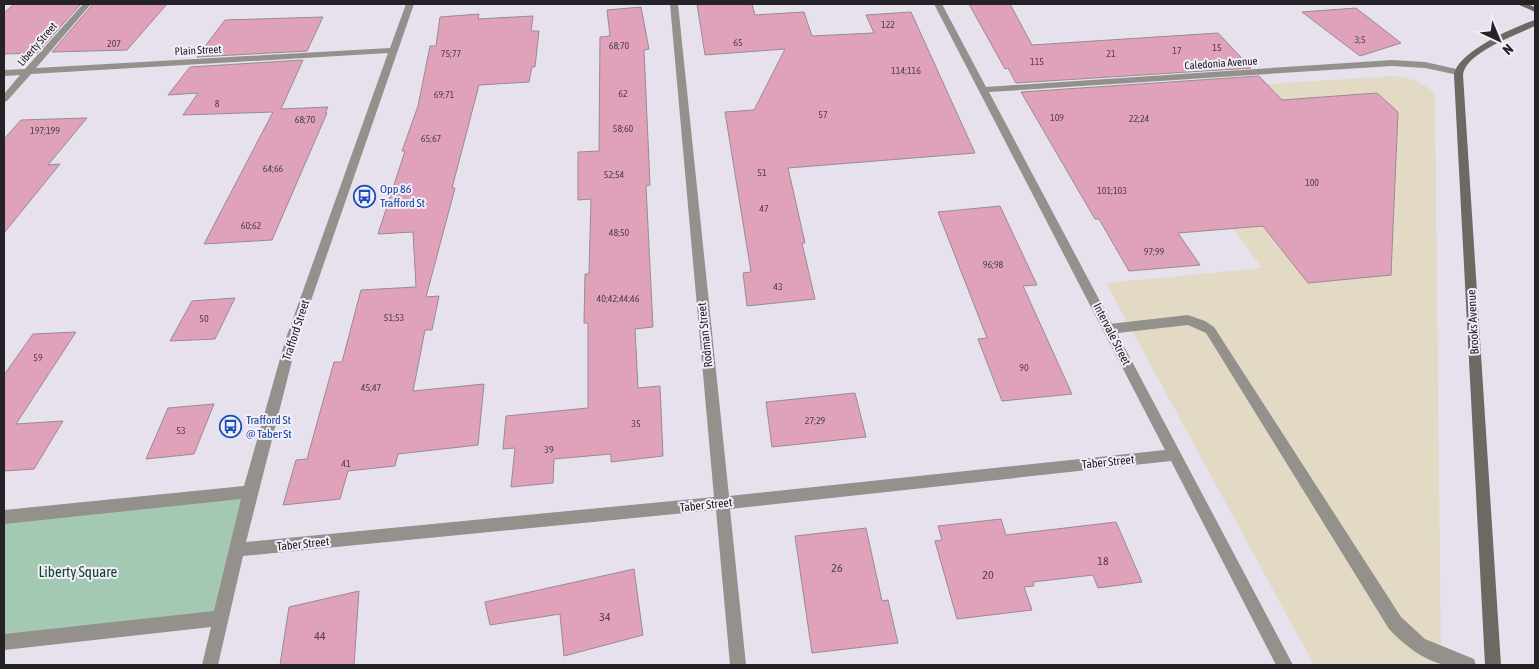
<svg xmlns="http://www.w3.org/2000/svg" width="1539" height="669" viewBox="0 0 1539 669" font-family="'Asap Condensed',sans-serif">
	<rect width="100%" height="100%" fill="#e6e1ed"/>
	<path fill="#e2dac4" d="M1393,76L1415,80L1433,91L1435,97L1441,665H1314L1106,283L1262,268L1134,93Z"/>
	<path fill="#a4c9b3" d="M250,492L220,618L4,642V517Z"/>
	<path fill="#e0a2ba" stroke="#988b90" d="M14,4H81L37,53L4,54V13Z
		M93,4H167L127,50L52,52Z
		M697,4H752L755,15L804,12L812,36L874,33L866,15L911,12L975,153L788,168L805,243H802L815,299L747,306L743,273L751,272L725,112L754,110L785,49L705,55Z
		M969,4H1010L1032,45L1218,33L1251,68L1016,83L1008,68L1005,69Z
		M641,7L649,49L644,50L650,185L646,186L653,327L635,329L638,388L660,386L663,456L611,462V454L554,459L553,483L511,487L515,448L503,449L506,416L588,408V323H584L585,274H589L591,199L578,200V152L599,151L600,37L610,36L607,10Z
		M1356,8L1401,43L1360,56L1302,12Z
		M479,14L478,19L533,16L531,31H539L535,67H532L529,82L479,85L452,188H455L426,297L439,296L432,330H425L413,391L484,384L478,445L398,454L395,466L348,471L340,499L283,505L296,460L307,459L334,362H342L361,290L416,287L413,232L378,234L405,151H402L418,106L430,46H436L440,17Z
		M323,17L307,51L197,57L225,20Z
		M303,60L281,109L328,107L325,113H327L272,240L204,244L273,112L183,115L198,93L168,95L190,67Z
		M1259,76L1282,100L1377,93L1398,112L1391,275L1308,283L1263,226L1178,233L1200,265L1129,271L1099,219H1095L1021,92Z
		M87,118L48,165L60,164L4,233V139L21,120Z
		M1000,206L1037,285L1023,286L1072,394L1002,401L978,339L987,338L938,212Z
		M235,298L215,339L170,341L192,301Z
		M76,332L16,424L63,421L34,469L4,471V375L33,334Z
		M855,393L866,437L772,447L766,402Z
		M214,404L194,454L146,459L168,408Z
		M1001,519L1006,535L1116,522L1142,582L1098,588L1093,575L1033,582L1034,586L1024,587L1032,610L957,619L935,541L942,540L938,526Z
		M866,528L882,601L888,600L898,643L812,653L795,536Z
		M634,569L643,635L564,656L560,614L490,625L485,602Z
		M359,591L354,665H280L289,607Z"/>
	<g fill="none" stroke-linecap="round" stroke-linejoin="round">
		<path fill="#94908c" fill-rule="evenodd" d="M1188,315L1205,321L1214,327L1401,617L1425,639L1474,659L1476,665C1466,665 1454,667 1445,665C1423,660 1404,645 1389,629L1206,333L1188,325L1109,334L1105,332L1103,329L1105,326L1109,324Z"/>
		<path fill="#94908c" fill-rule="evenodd" d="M83,4H91L36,68L390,48L406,4H414L297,341L246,542L714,497L670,4H678L729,496L1165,450L934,4H942L986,87L1392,60L1425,62L1461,70L1463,72L1458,75L1425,68L1392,66L989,92L1293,665H1276L1171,461L730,509L746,665H730L716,510L243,556L218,665H202L211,627L4,650V634L214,611L241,499L4,524V510L244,486L285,341L388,53L31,74L7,101L4,102V94L20,75L4,76V70L25,69Z"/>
		<path fill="#6e6863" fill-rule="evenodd" d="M1517,4H1527L1535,7V12Z
			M1535,20V26C1516,35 1465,53 1463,75L1501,665H1485L1454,75C1457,52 1514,27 1535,20Z"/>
	</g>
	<defs>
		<symbol id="bus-ring" viewBox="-11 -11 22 22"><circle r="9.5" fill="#f3effa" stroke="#1a4fb4" stroke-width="1.5"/><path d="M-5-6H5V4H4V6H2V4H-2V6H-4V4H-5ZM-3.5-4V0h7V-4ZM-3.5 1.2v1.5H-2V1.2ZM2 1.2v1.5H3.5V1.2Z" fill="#1a4fb4"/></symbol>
	</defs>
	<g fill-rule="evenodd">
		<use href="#bus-ring" x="352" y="184" width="25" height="25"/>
		<use href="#bus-ring" x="218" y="414" width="25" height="25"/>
	</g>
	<g text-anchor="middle" stroke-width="4" stroke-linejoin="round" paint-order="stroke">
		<g font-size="10" fill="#53424b">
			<text x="888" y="28">122</text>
			<text x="1360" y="43">3;5</text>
			<text x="738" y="46">65</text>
			<text x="114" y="47">207</text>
			<text x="619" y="49">68;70</text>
			<text x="1217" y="51">15</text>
			<text x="1177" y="54">17</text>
			<text x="451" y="57">75;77</text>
			<text x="1111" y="57">21</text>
			<text x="1037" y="65">115</text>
			<text x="906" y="74">114;116</text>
			<text x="623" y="97">62</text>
			<text x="444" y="98">69;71</text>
			<text x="217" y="107">8</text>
			<text x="823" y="118">57</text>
			<text x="1057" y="121">109</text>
			<text x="1139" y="122">22;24</text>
			<text x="305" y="123">68;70</text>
			<text x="623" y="132">58;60</text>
			<text x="45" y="134">197;199</text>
			<text x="431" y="142">65;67</text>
			<text x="273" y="172">64;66</text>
			<text x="762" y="176">51</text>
			<text x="614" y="178">52;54</text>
			<text x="1312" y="186">100</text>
			<text x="1112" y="194">101;103</text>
			<text x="764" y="212">47</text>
			<text x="251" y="229">60;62</text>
			<text x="619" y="236">48;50</text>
			<text x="1154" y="255">97;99</text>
			<text x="993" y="268">96;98</text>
			<text x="778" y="290">43</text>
			<text x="618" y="302">40;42;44;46</text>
			<text x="394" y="321">51;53</text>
			<text x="204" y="322">50</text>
			<text x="38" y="361">59</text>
			<text x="1024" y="371">90</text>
			<text x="371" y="391">45;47</text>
			<text x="815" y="424">27;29</text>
			<text x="636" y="427">35</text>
			<text x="181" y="434">53</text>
			<text x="549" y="453">39</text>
			<text x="346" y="467">41</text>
		</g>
		<g font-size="11" fill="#242226" stroke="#f3effa">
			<text transform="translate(37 44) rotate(-49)" y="4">Liberty Street</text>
			<text transform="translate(198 50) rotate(-3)" y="4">Plain Street</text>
			<text transform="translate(1221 63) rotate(-4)" y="4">Caledonia Avenue</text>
		</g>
		<g font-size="12" fill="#164399" stroke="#f3effa" text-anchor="start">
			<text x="380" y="193">Opp 86<tspan x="380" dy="14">Trafford St</tspan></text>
			<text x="246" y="424">Trafford St<tspan x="246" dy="14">@ Taber St</tspan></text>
		</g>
		<g font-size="12" fill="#242226" stroke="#f3effa">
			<text transform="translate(1473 322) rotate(-93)" y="4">Brooks Avenue</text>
			<text transform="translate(296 330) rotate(-72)" y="4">Trafford Street</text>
			<text transform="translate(1112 334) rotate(63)" y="4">Intervale Street</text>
			<text transform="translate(705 335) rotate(-96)" y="4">Rodman Street</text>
			<text transform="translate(1108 462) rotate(-6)" y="4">Taber Street</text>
			<text transform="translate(706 505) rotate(-6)" y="4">Taber Street</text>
			<text transform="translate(303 544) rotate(-6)" y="4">Taber Street</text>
		</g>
		<g font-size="12" fill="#53424b">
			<text x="1103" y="565">18</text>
			<text x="837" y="572">26</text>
			<text x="988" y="579">20</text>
			<text x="605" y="621">34</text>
			<text x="320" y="640">44</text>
		</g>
		<g font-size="15" fill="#13432d" stroke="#f3effa">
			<text x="78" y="577">Liberty Square</text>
		</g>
	</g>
	<rect width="1539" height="669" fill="none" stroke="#242226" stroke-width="10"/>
	<g transform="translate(1499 40) rotate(136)" stroke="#f3effa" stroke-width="4" paint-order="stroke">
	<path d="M0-4L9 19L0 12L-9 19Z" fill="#242226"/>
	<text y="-8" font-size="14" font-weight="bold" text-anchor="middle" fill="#242226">N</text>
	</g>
</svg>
